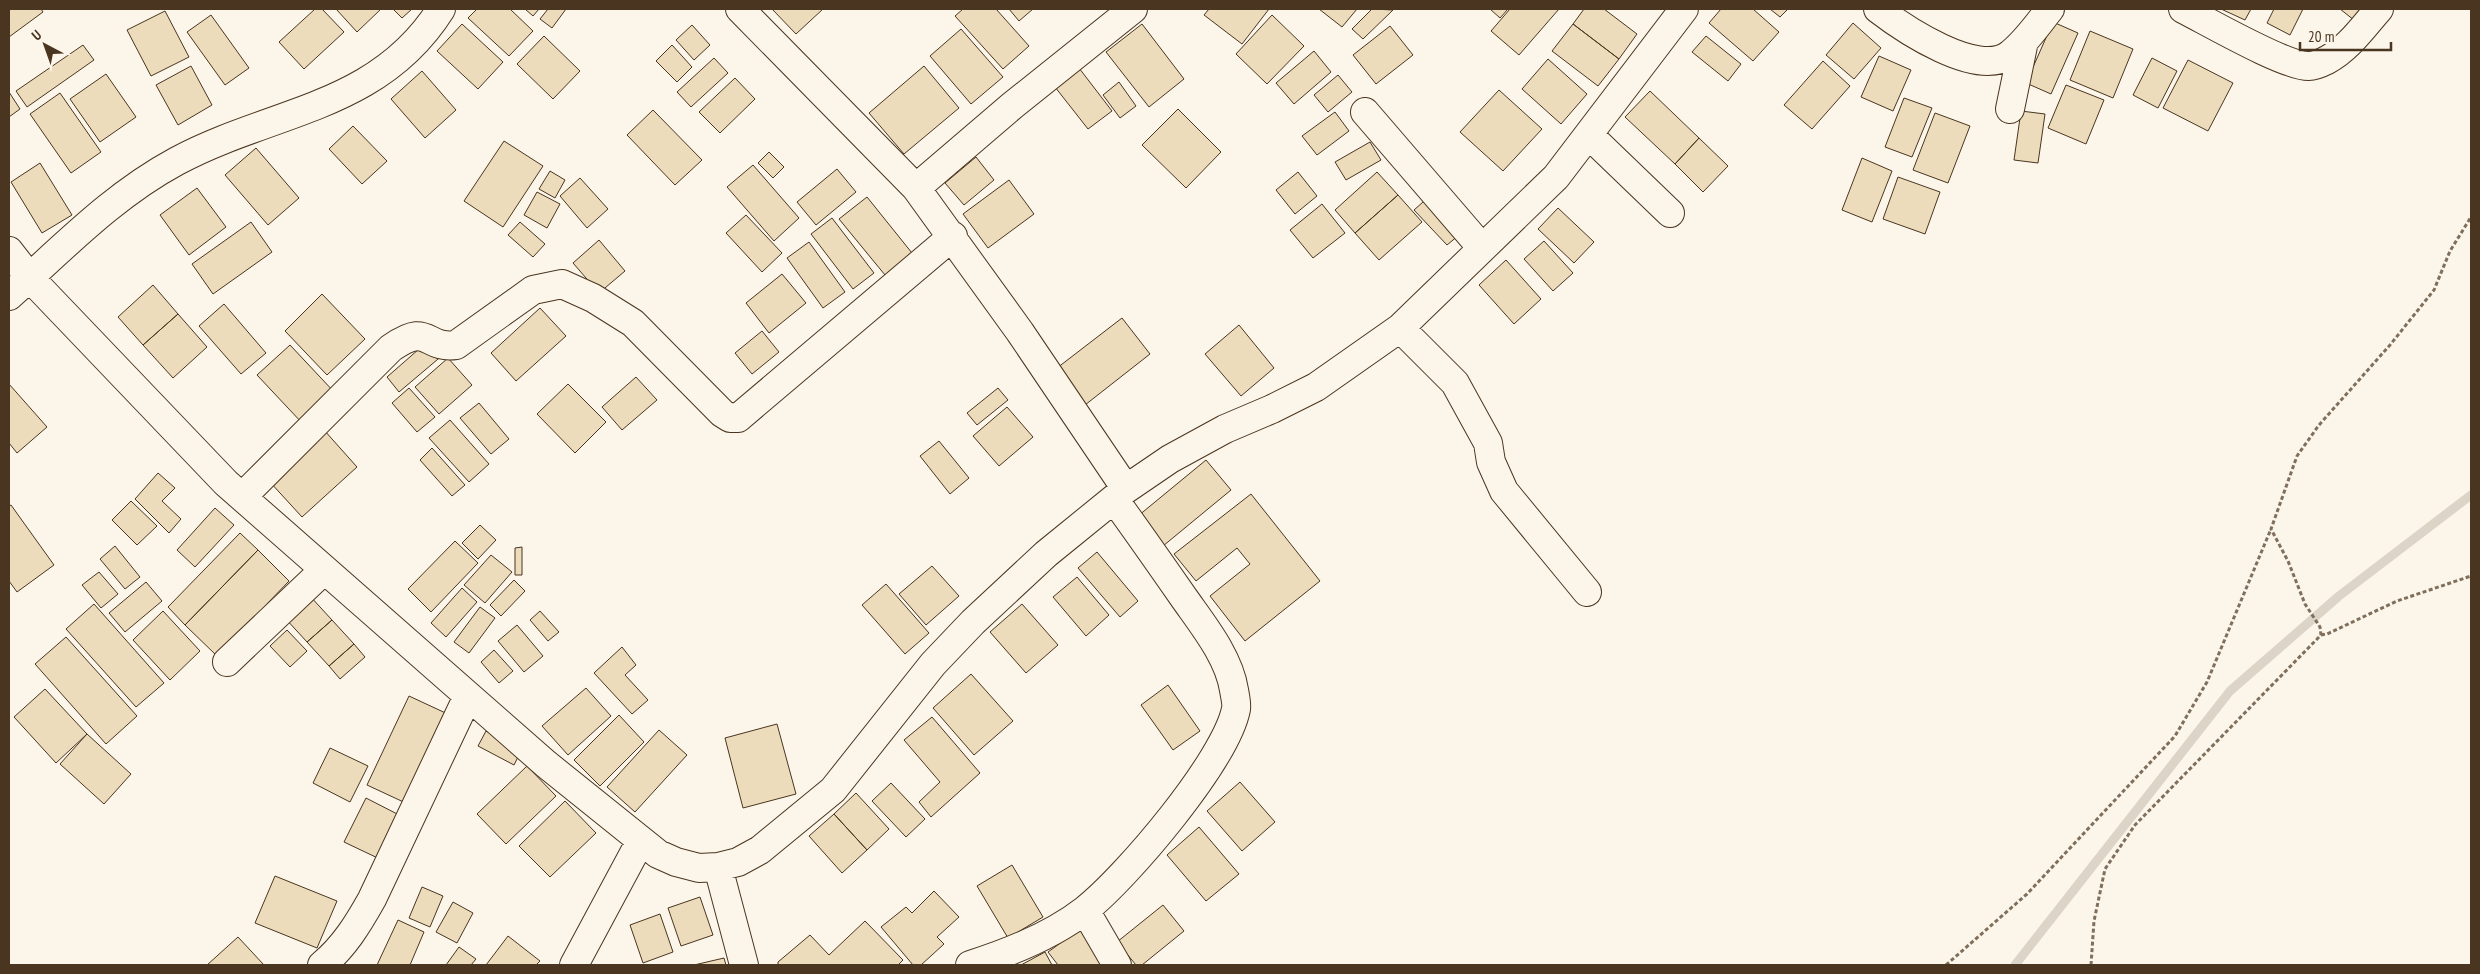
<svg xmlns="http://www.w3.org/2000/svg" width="2480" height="974" viewBox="0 0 2480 974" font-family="'PT Sans Narrow',sans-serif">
	<rect width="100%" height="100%" fill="#fbf6e9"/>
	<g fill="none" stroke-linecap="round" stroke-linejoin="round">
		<path stroke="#dcd4c6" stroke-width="9" d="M2015,965L2230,691L2339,596L2471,495"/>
	</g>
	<path fill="#ecdcbc" stroke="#4a3520" d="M9,9H41L43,12L9,37Z
		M315,9H322L344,32L304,69L279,42Z
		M336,9H381L357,32Z
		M393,9H412L402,18Z
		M477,9H510L533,31L509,56L468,18Z
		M525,9H539L533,16Z
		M548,9H566L552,28L540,19Z
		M772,9H823L796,34Z
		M963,9H996L1029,46L1003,69L955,16Z
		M1009,9H1033L1019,21Z
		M1209,9H1269L1242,44L1204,15Z
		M1319,9H1357L1342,27Z
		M1372,9L1393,10L1363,39L1352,29Z
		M1490,9H1508L1500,18Z
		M1510,9H1559L1519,55L1491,31Z
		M1584,9H1604L1637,34L1619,59L1573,24Z
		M1721,9H1753L1779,32L1753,61L1709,23Z
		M1770,9H1788L1780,17Z
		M2221,9H2251L2245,20Z
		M2274,9H2303L2290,35L2267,23Z
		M2340,9H2371L2359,24Z
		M165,11L189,57L151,76L127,30Z
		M211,15L249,68L225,85L187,32Z
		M1272,15L1304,46L1267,84L1236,54Z
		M2053,22L2078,33L2051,94L2026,83Z
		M1853,23L1881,48L1854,79L1826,55Z
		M462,24L503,62L478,89L437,51Z
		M1142,24L1184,79L1149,107L1106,52Z
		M1573,24L1619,59L1598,86L1552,51Z
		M692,25L710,45L694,60L676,40Z
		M1390,26L1413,55L1376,84L1353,55Z
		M961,29L1003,77L971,104L930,56Z
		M2090,31L2133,49L2113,98L2070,80Z
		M544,36L580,71L553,99L517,64Z
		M1706,36L1741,64L1728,81L1692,52Z
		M83,45L94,60L27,107L16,91Z
		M672,45L692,67L677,82L656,61Z
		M1314,51L1331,72L1294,104L1276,83Z
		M1879,56L1911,70L1893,111L1861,97Z
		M714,58L728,73L691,107L677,92Z
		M2152,58L2177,71L2158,108L2133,95Z
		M1548,59L1587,94L1561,124L1522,89Z
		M2188,60L2233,83L2208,131L2163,108Z
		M1823,61L1850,86L1812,129L1784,105Z
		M191,66L212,105L178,125L156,85Z
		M924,66L959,108L904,154L869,113Z
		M1079,68L1112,111L1088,129L1055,87Z
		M422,71L456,110L425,138L391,99Z
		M106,74L136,117L100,142L70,99Z
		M1338,75L1352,92L1328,112L1314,95Z
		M735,78L755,99L720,133L699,112Z
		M1119,82L1136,106L1120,118L1103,95Z
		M2066,85L2104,100L2086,144L2048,128Z
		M1499,90L1542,129L1503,171L1460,132Z
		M1650,91L1699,138L1675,164L1625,117Z
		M9,92L20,109L9,117Z
		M60,93L101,152L71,173L30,114Z
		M1904,98L1932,108L1912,157L1885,147Z
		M1178,109L1221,152L1186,188L1142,145Z
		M653,110L702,160L675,185L627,135Z
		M2021,111L2045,114L2038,163L2014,160Z
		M1335,112L1349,131L1317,155L1302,136Z
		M1935,113L1970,126L1948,183L1913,170Z
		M353,126L387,161L362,184L329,149Z
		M1699,138L1728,166L1703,192L1675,164Z
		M504,141L543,166L503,227L464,201Z
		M1370,142L1381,160L1346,180L1335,162Z
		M256,148L299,198L268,225L225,175Z
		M769,152L784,167L773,178L758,163Z
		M976,157L994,180L964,205L945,183Z
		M1862,158L1892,171L1872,222L1842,210Z
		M40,163L72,215L42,233L11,182Z
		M753,165L799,218L774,241L727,187Z
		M837,169L856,192L816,225L797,202Z
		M550,171L565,180L555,198L539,189Z
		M1298,172L1317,196L1295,214L1276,190Z
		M1377,172L1398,195L1355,233L1335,210Z
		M1898,177L1940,192L1925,234L1883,219Z
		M580,178L608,209L587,228L560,196Z
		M1009,180L1034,214L988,248L963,214Z
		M197,188L226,227L189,255L160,215Z
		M537,192L560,204L547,228L524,215Z
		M1432,194L1465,230L1447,245L1414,210Z
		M1398,195L1422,222L1379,260L1355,233Z
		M867,197L912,253L885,275L839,219Z
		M1322,204L1345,233L1313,258L1290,230Z
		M1558,208L1594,242L1574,263L1538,229Z
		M746,215L782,253L762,272L726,233Z
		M832,218L874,273L853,289L811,234Z
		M251,222L272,252L213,294L192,264Z
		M520,222L545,244L533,257L508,235Z
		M599,240L625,271L599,293L573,263Z
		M1544,241L1573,273L1553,291L1524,259Z
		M809,242L845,292L823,308L787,258Z
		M1506,260L1541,299L1514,324L1479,285Z
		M782,274L806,303L769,333L746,303Z
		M153,285L178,314L143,345L118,317Z
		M322,294L365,339L327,375L285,331Z
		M224,304L266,353L241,374L199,326Z
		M540,308L566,336L516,381L491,353Z
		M178,314L207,347L173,378L143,345Z
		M1122,318L1150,354L1085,405L1057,368Z
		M1239,325L1274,368L1241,396L1205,354Z
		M762,331L779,352L752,374L735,353Z
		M427,342L444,354L399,392L387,377Z
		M290,345L336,394L303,424L257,375Z
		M448,358L472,385L439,414L415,387Z
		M636,377L657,400L622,430L602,407Z
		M9,384L47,427L17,453L9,443Z
		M568,384L606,422L575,453L537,414Z
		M409,388L435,417L417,432L392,403Z
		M998,388L1008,400L977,425L967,413Z
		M479,403L509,439L491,454L460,418Z
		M1007,407L1033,437L999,466L973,436Z
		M450,420L489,464L469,482L429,438Z
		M324,430L357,467L302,517L269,481Z
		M939,441L969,478L950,494L920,456Z
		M432,448L465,485L452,496L420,460Z
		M1206,460L1231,490L1163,546L1138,516Z
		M158,473L175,488L162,501L181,519L169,533L135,499Z
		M1251,494L1320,581L1245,641L1210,596L1250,564L1237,548L1196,581L1174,554Z
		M131,501L157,526L137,545L112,520Z
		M11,505L54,565L17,592L9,581V506Z
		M215,508L234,525L195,567L177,550Z
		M480,525L496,540L478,559L462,543Z
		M240,533L258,550L185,625L168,607Z
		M455,541L478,563L431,612L408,589Z
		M115,546L140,577L125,589L100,559Z
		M522,547V575H515V548Z
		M258,550L289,581L217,656L185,625Z
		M1097,552L1138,601L1120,617L1078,568Z
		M491,555L512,572L485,603L464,585Z
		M932,566L959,596L926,625L899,594Z
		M99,572L118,594L101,608L82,585Z
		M1077,577L1109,615L1086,636L1053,597Z
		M514,580L525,591L501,616L490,605Z
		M146,582L162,601L125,632L109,613Z
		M886,584L929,633L905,654L862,605Z
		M462,588L477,602L446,637L431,623Z
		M309,595L332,620L307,642L285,618Z
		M94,604L164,683L136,707L66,629Z
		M1022,604L1058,645L1026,673L990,632Z
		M480,607L495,618L469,653L454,642Z
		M163,611L200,651L170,680L133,640Z
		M540,611L559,632L548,641L530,620Z
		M332,620L354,644L329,666L307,642Z
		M517,625L543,656L524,672L498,641Z
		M287,630L307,651L290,667L270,646Z
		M66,637L137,716L106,744L35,664Z
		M354,644L365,657L340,679L329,666Z
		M622,647L636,665L625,675L648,700L632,714L594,673Z
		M494,650L513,671L499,683L481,662Z
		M971,674L1013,721L974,755L933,708Z
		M1168,685L1200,731L1173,750L1141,705Z
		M586,688L611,716L568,755L542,726Z
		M45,689L87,734L56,763L14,717Z
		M409,696L452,716L410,805L367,785Z
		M619,715L644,742L600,786L574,760Z
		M932,717L980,773L931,817L919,802L940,782L904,740Z
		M777,724L796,794L743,808L725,738Z
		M659,730L687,755L635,812L607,787Z
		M486,731L522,749L514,765L478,746Z
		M87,734L131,774L104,804L60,764Z
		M330,748L368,766L350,802L313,783Z
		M527,766L556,796L506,844L477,814Z
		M1240,782L1275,822L1242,851L1207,811Z
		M891,783L925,819L906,837L872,801Z
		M856,793L889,829L867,850L834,814Z
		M366,798L405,818L384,861L344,842Z
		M565,801L596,833L550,877L519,846Z
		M834,814L867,850L842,873L809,836Z
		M1199,827L1239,874L1206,901L1167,855Z
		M1012,865L1043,917L1008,938L977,886Z
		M275,876L337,901L317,948L255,923Z
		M422,887L443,896L430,927L409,918Z
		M934,891L959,917L937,937L944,944L921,965H913L881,927L906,907L912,913Z
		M700,897L713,935L681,946L668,908Z
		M453,902L473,913L457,943L436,932Z
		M1163,905L1184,931L1142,965H1136L1117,942Z
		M660,914L673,952L643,963L630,925Z
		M398,920L424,932L410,965H377Z
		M865,921L903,960L898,965H778V962L810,935L829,955Z
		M1080,929L1106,965H1058L1048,952Z
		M508,936L540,961L536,965H486Z
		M238,937L264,965H207Z
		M459,947L476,959L471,965H446Z
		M1045,952L1052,965H1021Z
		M724,958L726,965H694Z"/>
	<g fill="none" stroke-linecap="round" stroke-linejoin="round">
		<defs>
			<path id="minor" d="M740,9L916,188L1020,332L1126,489
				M1878,9C1904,29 1977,78 2009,55C2025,43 2038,24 2050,9
				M2183,9C2207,21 2286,67 2309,66C2314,66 2323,62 2327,60C2348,49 2364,26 2379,9
				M2010,109L2024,41
				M1365,112L1482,248
				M1589,135L1670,213
				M916,188L1013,105L1133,9
				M9,251L30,278L226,483L546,764L658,854L676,862L699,868L718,867L738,862L760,850L833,790L933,664L973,622L1046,554L1126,489L1170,459L1225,429L1272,409L1316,387L1400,328L1556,177L1684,9
				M9,296C63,248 112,196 177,161C272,110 378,109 441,9
				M1400,328L1455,383L1488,443L1491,462L1504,491L1587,592
				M242,497L391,348C430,321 423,349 456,345L533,290L562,284L593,298L633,323L722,413L730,418H738L953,236
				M227,662L324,570
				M718,867L744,965
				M1085,910L1117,965
				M322,965C344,947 358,924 372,899L468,696
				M574,965L640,842
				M970,965C1008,953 1053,935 1085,910C1127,877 1226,760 1236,709C1237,704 1235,696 1234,690C1229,657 1203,625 1184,598C1161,565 1138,532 1114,499"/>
		</defs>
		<use href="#minor" stroke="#4a3520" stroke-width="30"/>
		<path stroke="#7f6f5c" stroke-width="3" stroke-dasharray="4 2.5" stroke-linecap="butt" d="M2321,635L2327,634L2397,601L2471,576
			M1946,965L2027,894L2175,736L2207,682L2271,529
			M2091,965L2094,921L2105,869L2135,825L2321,635L2320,627L2305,604L2288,561L2271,529L2297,456L2319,425L2390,345L2434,290L2450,251L2471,217"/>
		<use href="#minor" stroke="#fbf6e9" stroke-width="28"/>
	</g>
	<rect width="2480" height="974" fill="none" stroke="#4a3520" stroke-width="20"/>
	<g transform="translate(45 45) rotate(319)" stroke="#fbf6e9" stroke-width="4" paint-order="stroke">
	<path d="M0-4L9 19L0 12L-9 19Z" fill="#4a3520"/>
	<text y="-8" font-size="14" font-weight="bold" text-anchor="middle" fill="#4a3520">U</text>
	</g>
	<path d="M2300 42v8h91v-8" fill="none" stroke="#4a3520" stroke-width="2.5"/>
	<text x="2308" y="42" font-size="15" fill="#4a3520" stroke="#fbf6e9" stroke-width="4" paint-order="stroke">20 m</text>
</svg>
